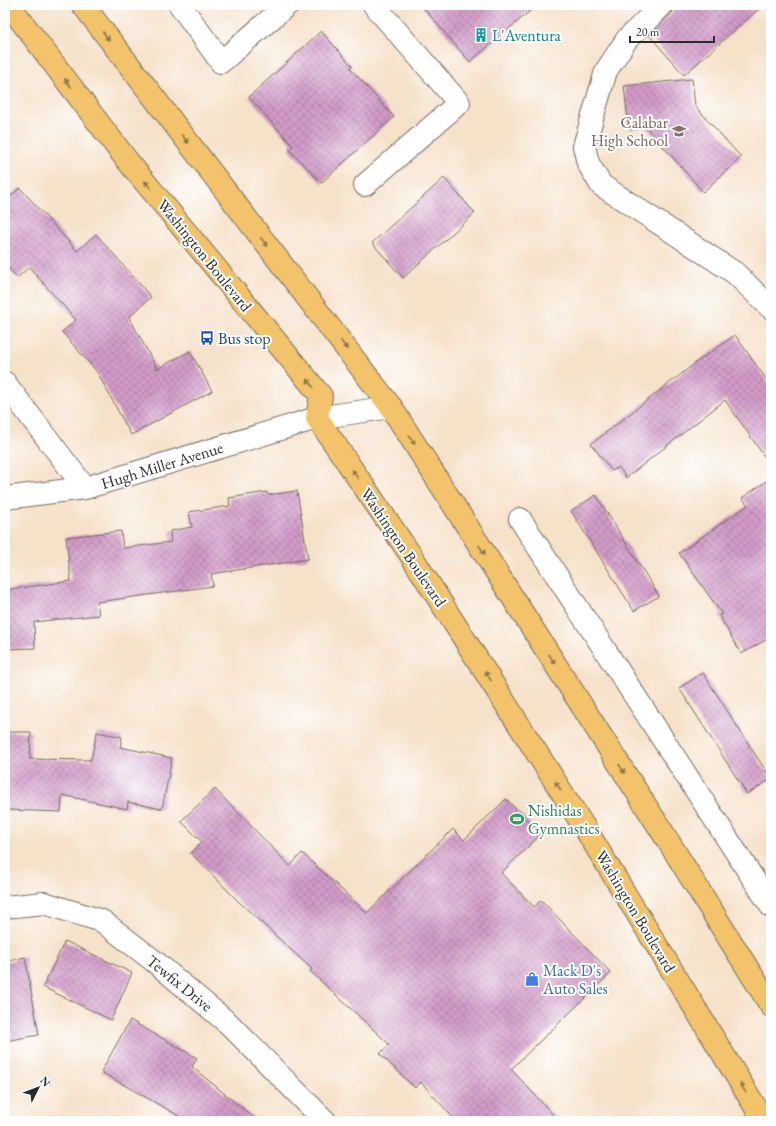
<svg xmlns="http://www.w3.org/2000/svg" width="776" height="1126" viewBox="0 0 776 1126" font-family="'EB Garamond',serif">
	<defs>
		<pattern id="building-cross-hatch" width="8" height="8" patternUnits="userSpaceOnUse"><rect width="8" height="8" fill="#d29bc9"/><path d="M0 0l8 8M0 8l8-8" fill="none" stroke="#ab7fa3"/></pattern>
	</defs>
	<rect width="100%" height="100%" fill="#fff"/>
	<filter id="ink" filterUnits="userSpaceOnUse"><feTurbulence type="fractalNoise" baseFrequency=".025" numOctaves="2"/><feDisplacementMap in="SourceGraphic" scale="8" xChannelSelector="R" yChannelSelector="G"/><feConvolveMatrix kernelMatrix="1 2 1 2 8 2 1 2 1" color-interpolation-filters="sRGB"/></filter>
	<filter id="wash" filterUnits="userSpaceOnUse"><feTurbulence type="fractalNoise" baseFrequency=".012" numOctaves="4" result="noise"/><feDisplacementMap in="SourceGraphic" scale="16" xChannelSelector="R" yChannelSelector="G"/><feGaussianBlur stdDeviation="0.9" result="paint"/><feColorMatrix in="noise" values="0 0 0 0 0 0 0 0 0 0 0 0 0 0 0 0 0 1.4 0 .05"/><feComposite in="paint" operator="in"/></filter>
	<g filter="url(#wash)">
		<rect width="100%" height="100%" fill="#f6e1c9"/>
		<g id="blocks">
			<path fill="url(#building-cross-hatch)" d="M421,5H537L470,62Z
				M674,5H763L684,75L649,35L671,14L674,9Z
				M321,31L352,66L350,68L394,117L321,183L289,149L293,146L249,97Z
				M692,79L695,106L741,157L703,192L646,127L629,129L624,86Z
				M444,178L475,213L403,278L372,243Z
				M20,188L77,251L96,234L151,297L129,317L157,369L190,351L212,391L131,435L97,372L62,332L76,320L29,267L17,278L5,264V201Z
				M735,335L771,386V466L725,400L626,478L619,467L612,471L591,444L698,361Z
				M771,478V637L741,654L719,615L722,614L679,553L748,505L742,498Z
				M297,491L308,559L211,574L213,586L97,602L99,615L34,622L35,648L5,649V590L71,581L66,537L121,531L123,548L171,542L170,531L192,527L189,512L230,506L229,498L267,492L268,495Z
				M596,495L659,596L634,611L571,511Z
				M703,673L771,779L747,794L679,688Z
				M5,732H31L30,759L91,760L97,732L122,737L120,747L172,758L162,809L128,802L127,809L62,795L61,812L5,810Z
				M215,789L290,866L302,853L367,913L453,829L464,840L506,799L541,834L501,873L534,907L541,900L611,973L511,1069L559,1121H456L421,1082L415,1088L380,1054L389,1044L310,971L312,969L238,901L191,853L202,842L181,821Z
				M65,941L132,973L111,1020L43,987Z
				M25,957L39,1035L5,1041V962Z
				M130,1020L197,1058L192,1067L258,1121H188L101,1072Z"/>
		</g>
	</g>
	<g filter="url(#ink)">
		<use href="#blocks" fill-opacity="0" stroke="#726b62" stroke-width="1"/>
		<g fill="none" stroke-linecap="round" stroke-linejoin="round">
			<defs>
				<path id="minor" d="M180,5L221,62L287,5
					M662,5L627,39L606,71L584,146L588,163L601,185L735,273L771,308
					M365,185L459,103L374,5
					M5,383L85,488
					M5,498L85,488L317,418L391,407
					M520,519L771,906
					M5,907L44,903L102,921L154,961L229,1024L325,1121"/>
				<path id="trunk" d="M9,5L126,159L321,396L317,418L412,557L586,830L764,1121
					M83,5L391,407L665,836L771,1006"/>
			</defs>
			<use href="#minor" stroke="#726b62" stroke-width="24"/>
			<use href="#trunk" stroke="#726b62" stroke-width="24"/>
			<use href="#minor" stroke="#fff" stroke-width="22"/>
			<use href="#trunk" stroke="#f2c36a" stroke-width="22"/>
		</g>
		<defs><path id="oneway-solid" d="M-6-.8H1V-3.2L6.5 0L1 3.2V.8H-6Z"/></defs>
		<g fill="#8e774a">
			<use href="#oneway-solid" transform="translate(106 36) rotate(53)"/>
			<use href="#oneway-solid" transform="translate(68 83) rotate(-127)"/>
			<use href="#oneway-solid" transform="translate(185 139) rotate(53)"/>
			<use href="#oneway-solid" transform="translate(148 185) rotate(-129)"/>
			<use href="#oneway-solid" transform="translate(264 242) rotate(53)"/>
			<use href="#oneway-solid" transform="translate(344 345) rotate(53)"/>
			<use href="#oneway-solid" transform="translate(310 383) rotate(-129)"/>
			<use href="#oneway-solid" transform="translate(412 440) rotate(57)"/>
			<use href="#oneway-solid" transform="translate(355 474) rotate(-124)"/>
			<use href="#oneway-solid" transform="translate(482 550) rotate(57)"/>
			<use href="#oneway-solid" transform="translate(552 659) rotate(57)"/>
			<use href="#oneway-solid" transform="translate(488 676) rotate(-123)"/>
			<use href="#oneway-solid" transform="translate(622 769) rotate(57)"/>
			<use href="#oneway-solid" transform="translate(558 786) rotate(-123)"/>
			<use href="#oneway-solid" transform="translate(743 1088) rotate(-121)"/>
		</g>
	</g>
	<defs>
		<symbol id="building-bare" viewBox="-9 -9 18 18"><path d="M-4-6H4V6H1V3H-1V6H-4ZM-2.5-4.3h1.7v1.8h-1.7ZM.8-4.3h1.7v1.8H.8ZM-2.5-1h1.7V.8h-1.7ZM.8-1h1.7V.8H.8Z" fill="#0f9aa8" stroke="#fff" stroke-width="2.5" paint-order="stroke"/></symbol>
		<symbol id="school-bare" viewBox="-9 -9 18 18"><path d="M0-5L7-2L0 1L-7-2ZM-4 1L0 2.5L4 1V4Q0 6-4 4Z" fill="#8d6e63" stroke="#fff" stroke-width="2.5" paint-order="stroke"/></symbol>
		<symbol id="bus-bare" viewBox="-9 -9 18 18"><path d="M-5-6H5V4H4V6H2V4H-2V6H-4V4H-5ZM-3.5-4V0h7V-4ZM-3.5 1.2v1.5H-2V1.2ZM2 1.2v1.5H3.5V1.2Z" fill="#1a4fb4" stroke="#fff" stroke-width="2.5" paint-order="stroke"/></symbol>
		<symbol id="stadium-bare" viewBox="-9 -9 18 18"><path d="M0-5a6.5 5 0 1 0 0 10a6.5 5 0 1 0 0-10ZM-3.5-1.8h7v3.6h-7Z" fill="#2e9e5b" stroke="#fff" stroke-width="2.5" paint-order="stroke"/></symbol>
		<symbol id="shop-bare" viewBox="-9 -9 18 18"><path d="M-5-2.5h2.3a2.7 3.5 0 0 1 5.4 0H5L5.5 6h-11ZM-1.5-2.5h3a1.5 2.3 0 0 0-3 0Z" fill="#3f7fe0" stroke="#fff" stroke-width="2.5" paint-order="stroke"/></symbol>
	</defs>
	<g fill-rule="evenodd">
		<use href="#building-bare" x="471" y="25" width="20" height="20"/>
		<use href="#school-bare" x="669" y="121" width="20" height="20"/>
		<use href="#bus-bare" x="197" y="328" width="20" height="20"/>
		<use href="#stadium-bare" x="507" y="809" width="20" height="20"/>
		<use href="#shop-bare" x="522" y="969" width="20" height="20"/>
	</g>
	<g text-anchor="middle" stroke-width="4" stroke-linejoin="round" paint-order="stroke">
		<g font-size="16" fill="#0d838f" stroke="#fff" text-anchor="start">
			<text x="492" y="41">L'Aventura</text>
		</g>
		<g font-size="16" fill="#785e54" stroke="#fff" text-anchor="end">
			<text x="668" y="128">Calabar<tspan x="668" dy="18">High School</tspan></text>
		</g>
		<g font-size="16" fill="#2b2b2b" stroke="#fff">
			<text transform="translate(205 255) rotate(51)" y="6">Washington Boulevard</text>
			<text transform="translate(162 465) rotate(-17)" y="6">Hugh Miller Avenue</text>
			<text transform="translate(404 547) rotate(56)" y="6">Washington Boulevard</text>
			<text transform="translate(636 911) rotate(59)" y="6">Washington Boulevard</text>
			<text transform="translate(180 983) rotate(39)" y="6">Tewfix Drive</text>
		</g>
		<g font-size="16" fill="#164399" stroke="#fff" text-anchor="start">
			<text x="218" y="344">Bus stop</text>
		</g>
		<g font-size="16" fill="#27864d" stroke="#fff" text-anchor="start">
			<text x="528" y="816">Nishidas<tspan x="528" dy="18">Gymnastics</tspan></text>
		</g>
		<g font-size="16" fill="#366cbe" stroke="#fff" text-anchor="start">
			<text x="543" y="976">Mack D's<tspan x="543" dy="18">Auto Sales</tspan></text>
		</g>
	</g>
	<rect width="776" height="1126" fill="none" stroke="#fff" stroke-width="20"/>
	<g transform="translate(38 1088) rotate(48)" stroke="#ffffff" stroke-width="3" paint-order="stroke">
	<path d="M0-3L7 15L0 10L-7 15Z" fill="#2b2b2b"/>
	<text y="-6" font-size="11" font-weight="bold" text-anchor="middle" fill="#2b2b2b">N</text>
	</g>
	<path d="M630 36v6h84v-6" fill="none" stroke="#2b2b2b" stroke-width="2"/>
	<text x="636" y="36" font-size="12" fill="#2b2b2b" stroke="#ffffff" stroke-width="3" paint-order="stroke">20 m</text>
</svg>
